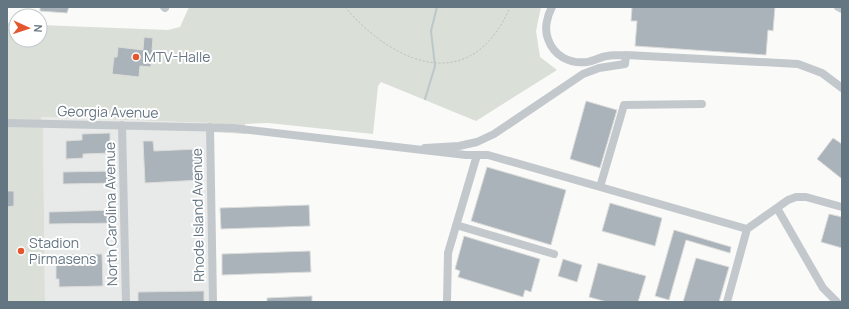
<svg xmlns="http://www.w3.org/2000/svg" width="849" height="309" viewBox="0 0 849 309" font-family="Manrope,sans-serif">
	<rect width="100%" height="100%" fill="#fafaf8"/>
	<path fill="#e8e9e9" d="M40,117L212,123V302H45L43,128Z"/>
	<path fill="#dadfd7" d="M189,7H541L536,31L540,57L557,70L476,121L381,82L378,86L373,134L268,123L245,124L246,134L212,132L211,123L41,117L43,128L45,302H7V23L16,24V40H40V25L168,30L180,27Z"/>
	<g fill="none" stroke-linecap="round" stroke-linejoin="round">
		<path stroke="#bbc7cb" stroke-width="2" d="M425,99L435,66L431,31L437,7"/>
	</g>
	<path fill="#aab3b9" stroke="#dcdcda" d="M40,7H69L67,13L40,11Z
		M632,7H775L773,31L768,30L766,55L635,46L637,21H631Z
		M144,37L153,38L152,50L157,51L156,60H151V67L140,66L139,77L112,74L114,57H117L118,47L143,50Z
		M586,101L617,110L600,168L570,159Z
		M110,133V153L83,154V158L66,159V141L82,140V134Z
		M833,138L842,144V179L817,159Z
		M143,141H153L154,151L199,149L201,180L145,183Z
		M487,167L566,190L551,245L471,221Z
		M115,171V183L63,184V172Z
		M7,191H14V206L7,207Z
		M610,203L662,218L655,246L602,231Z
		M309,205L310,226L221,229L220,208Z
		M115,210V223L49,224V212Z
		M829,214L842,217V248L821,242Z
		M674,230L731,247L730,253L686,240L669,300L655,296Z
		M464,236L540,259L531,292L525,290L523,297L458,277L460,271L455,269Z
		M310,251L311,272L222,275V254Z
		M102,254L103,286L59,287V279H56V264H59V255Z
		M696,258L729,267L719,302H683Z
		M563,259L582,265L577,282L558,276Z
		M598,263L646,276L638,302H607L589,297Z
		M204,291V302H138V292Z
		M312,296V302H267V298Z"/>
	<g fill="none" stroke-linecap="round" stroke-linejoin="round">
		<path stroke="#bbbfc2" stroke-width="1" stroke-dasharray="2 2" stroke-linecap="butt" d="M345,7C395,66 472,96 510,7"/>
		<path stroke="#c3c8cc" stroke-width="8" d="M164,7L165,8
			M552,7C547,16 544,29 548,39C554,56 569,64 587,62C594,61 600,57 607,56C613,55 620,55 626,55L798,64L822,73L842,88
			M838,7L842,9
			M7,123L233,128L466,155H488L747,229
			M122,125L126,302
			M210,127L213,302
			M425,148L459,146L477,142L494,134L583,74L599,68L625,64L626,55
			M600,187L624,105L702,104
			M777,208L823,288L837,302
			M456,225L554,254
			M447,302L448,253L477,155
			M727,302L747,229L788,200L796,197H806L842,207"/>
	</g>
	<g fill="#e4572e" stroke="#fff" stroke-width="1.5">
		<circle cx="136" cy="57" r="4"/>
		<circle cx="21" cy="251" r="4"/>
	</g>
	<g text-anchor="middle" stroke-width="4" stroke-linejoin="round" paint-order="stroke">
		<g font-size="14" fill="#657683" stroke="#fff" text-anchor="start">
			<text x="144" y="62">MTV-Halle</text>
			<text x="29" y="248">Stadion<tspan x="29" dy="16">Pirmasens</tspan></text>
		</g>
		<g font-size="14" fill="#657683" stroke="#fff">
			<text transform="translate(108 112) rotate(1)" y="5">Georgia Avenue</text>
			<text transform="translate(111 214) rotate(-91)" y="5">North Carolina Avenue</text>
			<text transform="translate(198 215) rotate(-91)" y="5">Rhode Island Avenue</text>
		</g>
	</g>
	<rect width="849" height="309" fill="none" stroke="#657683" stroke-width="16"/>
	<g transform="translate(28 28) rotate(93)"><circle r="19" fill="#ffffff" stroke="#c1c8cd"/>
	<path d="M0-3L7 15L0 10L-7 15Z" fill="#e4572e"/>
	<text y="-6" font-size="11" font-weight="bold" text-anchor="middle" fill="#657683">N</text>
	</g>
</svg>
